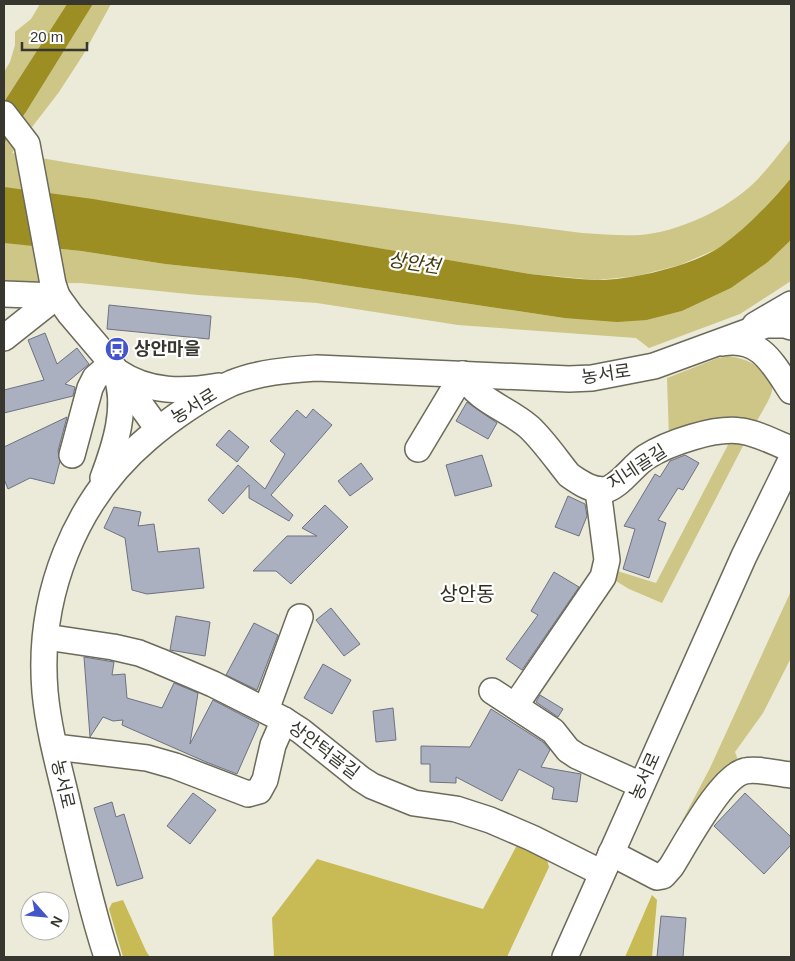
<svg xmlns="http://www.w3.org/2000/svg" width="795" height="961" font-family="Arial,'Noto Sans KR',sans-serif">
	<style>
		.green { fill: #cec686 }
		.forest { fill: #c8bb56 }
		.water { fill: #9c8e23 }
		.building { fill: #abb0c1; stroke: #6d7282 }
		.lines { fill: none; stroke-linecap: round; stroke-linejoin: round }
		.minor-casing { stroke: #6c6a5a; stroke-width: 28 }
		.minor { stroke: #fff; stroke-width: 25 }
		.labels { text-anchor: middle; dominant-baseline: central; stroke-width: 4.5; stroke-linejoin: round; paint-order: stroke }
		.poi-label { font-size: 18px; font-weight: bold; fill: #37372f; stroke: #fff; text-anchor: start }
		.street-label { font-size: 18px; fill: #37372f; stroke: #fff }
		.water-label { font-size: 19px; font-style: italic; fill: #3e380d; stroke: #fff }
		.quarter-label { font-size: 20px; fill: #2e2c1e; stroke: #fff }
	</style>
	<rect width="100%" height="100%" fill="#ecead8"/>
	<!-- green -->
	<g class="green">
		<polygon points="40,4 67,4 4,102 4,72 10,62 15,45 15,32 31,19"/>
		<path d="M93 4H111L83 55 59 92 12 153C201 187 392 208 582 233 601 234 620 236 640 235 678 232 726 210 754 183 767 170 779 154 791 139V178L751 223 719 248 680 265 637 276 597 280 530 274 177 214 4 188V143L26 112Z"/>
		<polygon points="791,240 791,281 740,314 649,348 636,338 458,325 317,303 198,295 80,283 4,284 4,243 8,243 81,251 165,264 297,278 564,318 647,320 682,311 731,288 768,262"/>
		<path d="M729 356C744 358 775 369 772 390 771 399 760 414 756 423L669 438 667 378 718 358Z"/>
		<polygon points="730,441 745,442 662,603 629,589 611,578 614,570 656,583"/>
		<polygon points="791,591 791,658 763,713 735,752 739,763 684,822 682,821 710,768"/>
	</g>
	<!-- forest -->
	<g class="forest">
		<polygon points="517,845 547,860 549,867 507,957 274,957 272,918 317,859 483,909"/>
		<polygon points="652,895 657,900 652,957 625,957"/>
		<polygon points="123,900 146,951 150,957 123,957 109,909 112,903"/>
	</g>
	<!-- water -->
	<g class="water">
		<polygon points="67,4 93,4 26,112 4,143 4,102"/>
		<path d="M791 178V240L768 262 731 288 682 311 647 320 617 322 564 318 297 278 165 264 81 251 4 243V187L93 199 530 274C552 276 574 279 595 280 628 281 692 266 720 247 747 228 770 203 791 178Z"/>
	</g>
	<!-- building -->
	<g class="building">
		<polygon points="109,305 211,316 209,339 107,329"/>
		<polygon points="45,333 57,364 77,348 89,364 65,384 75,387 73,396 4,413 4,390 44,380 28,340"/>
		<polygon points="467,402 497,423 488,439 456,421"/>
		<polygon points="313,409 332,425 271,495 293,515 289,521 249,498 249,485 223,514 208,500 238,465 265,489 285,454 270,441 297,410 306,418"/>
		<polygon points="67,417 58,451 60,461 54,484 30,478 8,489 4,479 4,447"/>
		<polygon points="229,430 249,447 237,462 216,445"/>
		<polygon points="482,455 492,486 455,496 446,465"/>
		<polygon points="685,455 699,463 683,490 678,488 658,520 666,523 649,578 623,569 635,529 624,526 655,474 660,477 670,461"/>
		<polygon points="361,463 373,479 350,496 338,481"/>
		<polygon points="568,496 585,504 587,516 579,536 555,527"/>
		<polygon points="325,505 348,527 291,584 276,571 253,571 287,536 317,536 302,528"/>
		<polygon points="114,507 141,512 138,526 154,524 158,552 199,548 204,588 147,594 132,590 125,538 104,528"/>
		<polygon points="554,572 579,587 522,670 506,659 538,615 531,611"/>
		<polygon points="331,608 360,644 344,656 316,620"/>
		<polygon points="176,616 210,622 205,656 170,650"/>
		<polygon points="254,623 278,635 257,690 226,675"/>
		<polygon points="84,657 114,662 112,675 125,674 127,698 162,708 174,683 198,693 190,744 213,700 259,724 237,774 206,762 122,725 123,720 113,721 103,717 90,737"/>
		<polygon points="323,664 351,680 332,714 304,698"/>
		<polygon points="540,695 563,709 558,717 536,702"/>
		<polygon points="393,708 396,740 376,742 373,711"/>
		<polygon points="491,709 543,742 550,750 541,767 581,774 577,802 552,799 554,788 519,769 502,801 456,777 456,783 430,782 430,764 421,764 421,746 470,747"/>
		<polygon points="193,793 216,810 190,844 167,826"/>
		<polygon points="745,793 791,837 791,845 764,874 714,826"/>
		<polygon points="112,802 116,817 124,814 143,878 117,886 94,808"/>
		<polygon points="661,916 686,918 683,957 657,957"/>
	</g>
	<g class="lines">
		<!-- minor casing -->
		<g class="minor-casing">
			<g id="minor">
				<polyline points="4,114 27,144 53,284 57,296 70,314 104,354 158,429"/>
				<polyline points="4,294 57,296"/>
				<polyline points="755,325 791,304"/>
				<polyline points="4,338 57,296"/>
				<path d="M722 343C760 336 773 364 791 391"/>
				<path d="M118 372C149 393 184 392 219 386"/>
				<path d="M463 374C477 401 507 408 529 427 544 441 556 459 569 475 579 482 594 493 608 489 621 484 634 465 646 457 668 443 715 427 741 431 758 433 775 443 791 449"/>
				<polyline points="418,449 463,374"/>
				<polyline points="72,455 90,388 95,378 111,364"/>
				<path d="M103 478C115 446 128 407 116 374"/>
				<polyline points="46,637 113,647 139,653 159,661 213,684 284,720 301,731 361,779 372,786 414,803 456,809 490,820 532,838 602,873"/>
				<polyline points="492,691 553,731 568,750 577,756 641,785"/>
				<polyline points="515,706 603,577 607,560 598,490"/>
				<polyline points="266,710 300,617"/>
				<polyline points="55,747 147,758 175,766 248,794 259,791 265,780 273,745 284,720"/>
				<path d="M611 853 657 877 663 876 671 867C685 845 721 776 745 771 757 768 779 774 791 775"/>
				<path d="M107 957C92 911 81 862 70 814 61 774 49 734 45 692 37 597 74 501 147 439 169 420 205 395 232 383 259 372 289 370 317 368L569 379 592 378 654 366 766 325H785L791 327"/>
				<polyline points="565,957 744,556 791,460"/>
			</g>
		</g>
		<!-- minor -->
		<use href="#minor" class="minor"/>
	</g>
	<!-- icons -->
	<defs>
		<g id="bus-disc" transform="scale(1.25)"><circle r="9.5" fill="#4355c8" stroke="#fff"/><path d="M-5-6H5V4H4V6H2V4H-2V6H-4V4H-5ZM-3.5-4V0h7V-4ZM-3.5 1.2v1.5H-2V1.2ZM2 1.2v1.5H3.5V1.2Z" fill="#fff"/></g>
	</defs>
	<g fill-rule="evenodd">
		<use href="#bus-disc" x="117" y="349"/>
	</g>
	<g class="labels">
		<!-- poi labels -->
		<g class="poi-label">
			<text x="134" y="349">상안마을</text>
		</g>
		<!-- street labels -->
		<g class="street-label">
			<text transform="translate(606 374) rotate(-8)">농서로</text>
			<text transform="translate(194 406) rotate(-32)">농서로</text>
			<text transform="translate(637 467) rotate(-33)">지네골길</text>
			<text transform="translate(324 750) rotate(37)">상안턱골길</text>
			<text transform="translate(645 776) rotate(-66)">농서로</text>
			<text transform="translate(63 784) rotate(77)">농서로</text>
		</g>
		<!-- water labels -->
		<g class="water-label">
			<text transform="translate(414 263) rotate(8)">상안천</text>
		</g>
		<!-- quarter labels -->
		<g class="quarter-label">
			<text x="467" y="594">상안동</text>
		</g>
	</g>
	<!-- border -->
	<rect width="795" height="961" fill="none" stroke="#37372f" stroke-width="10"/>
	<!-- north arrow -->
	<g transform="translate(45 916) rotate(117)"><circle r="24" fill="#ffffff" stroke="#afafac"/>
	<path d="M0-4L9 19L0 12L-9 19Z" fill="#4355c8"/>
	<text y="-8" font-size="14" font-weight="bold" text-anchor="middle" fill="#37372f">N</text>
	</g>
	<!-- scale -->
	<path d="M22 42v8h65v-8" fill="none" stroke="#37372f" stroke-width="2.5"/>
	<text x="30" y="42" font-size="15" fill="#37372f" stroke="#ffffff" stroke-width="4" paint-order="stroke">20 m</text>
</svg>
